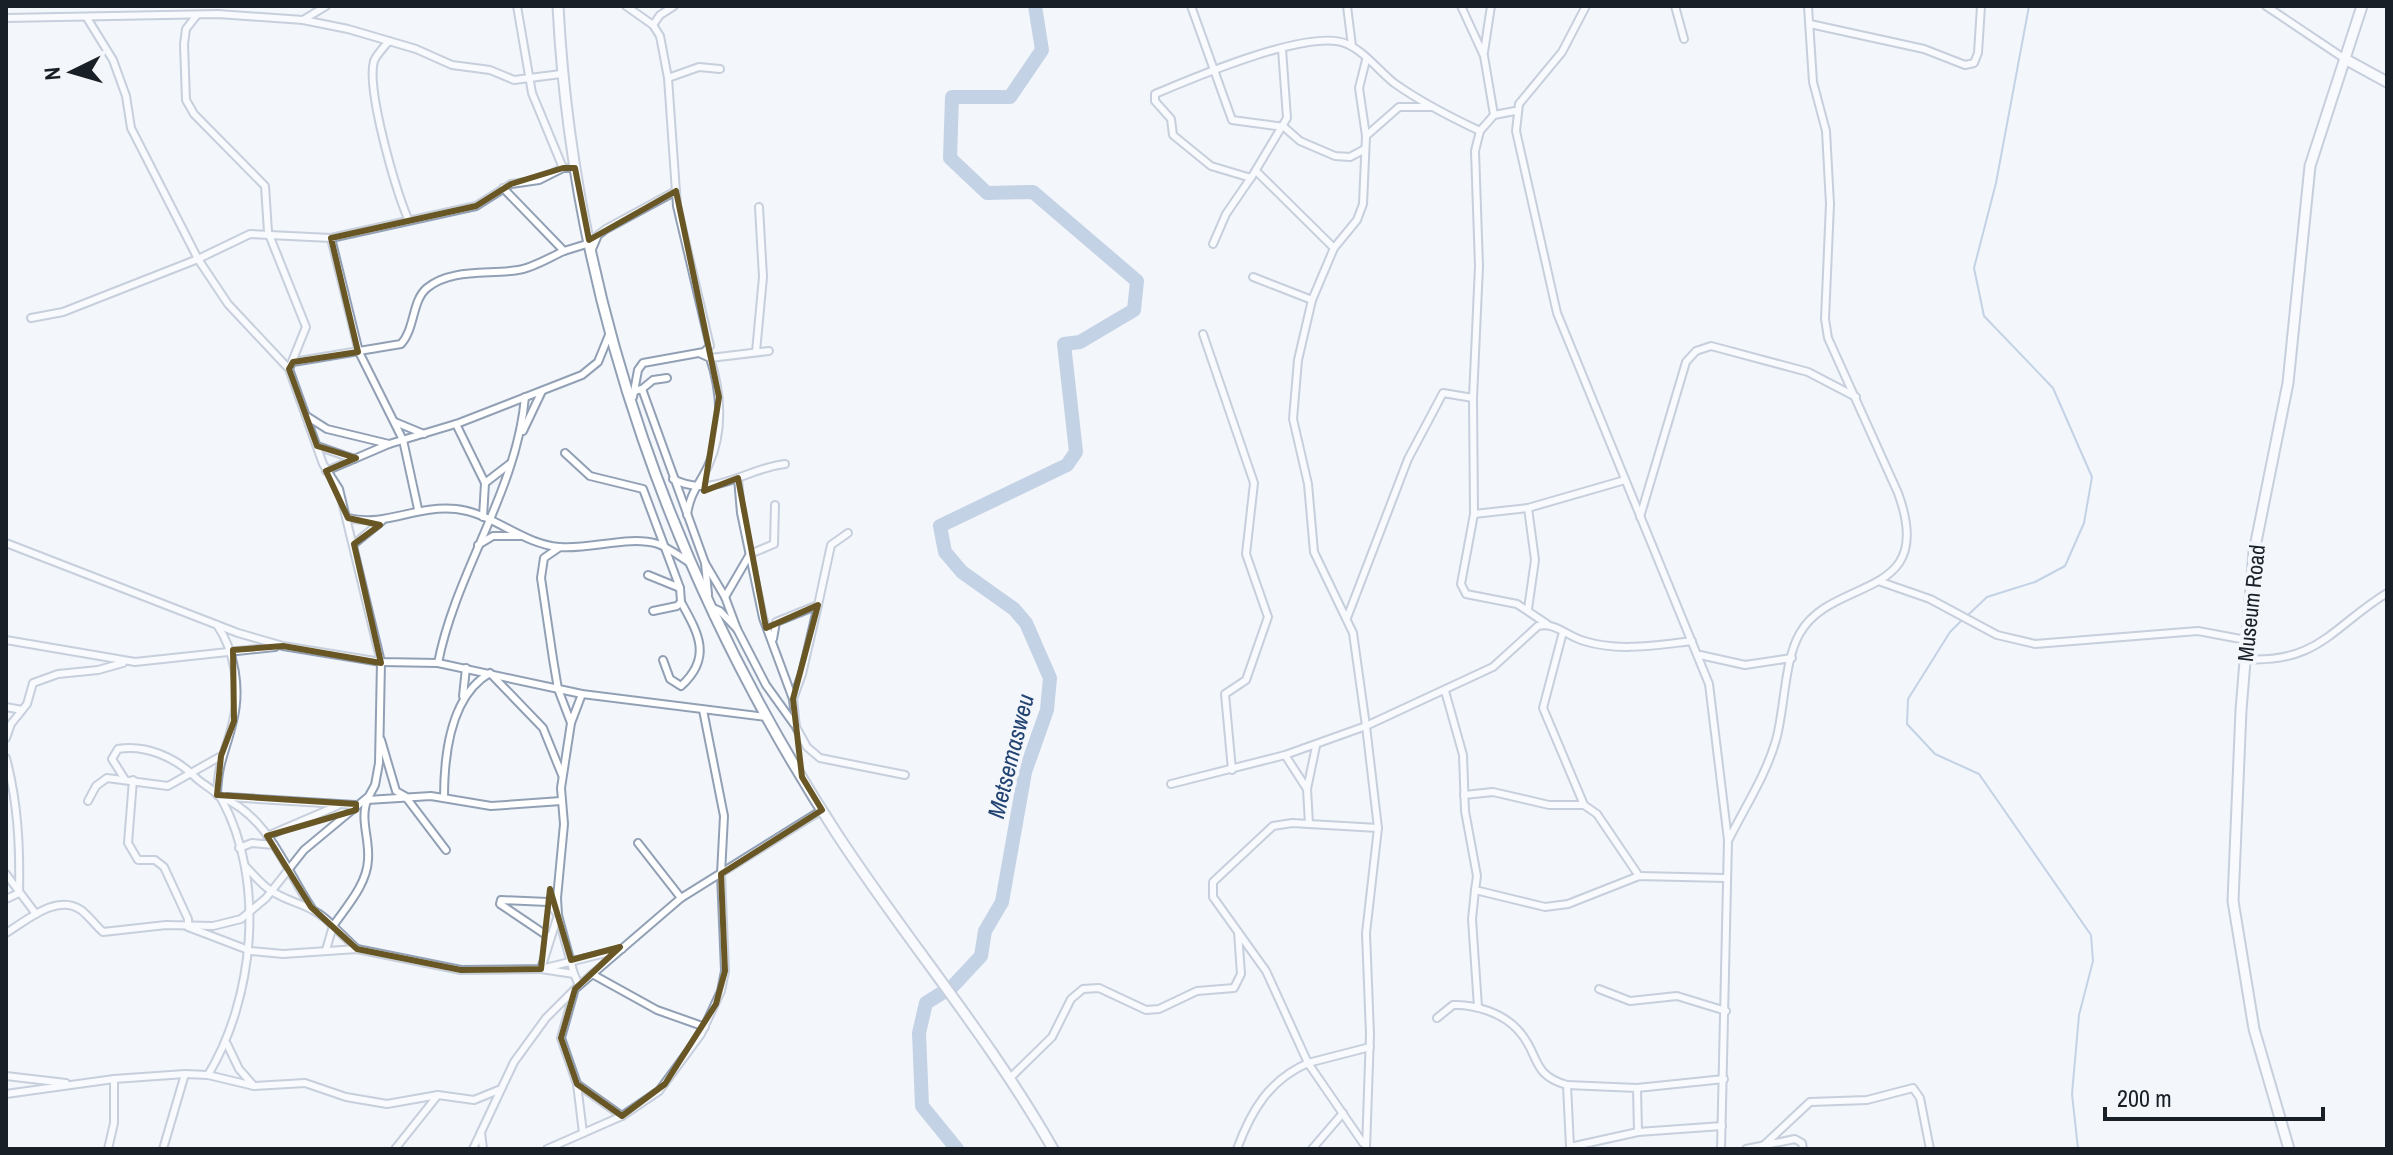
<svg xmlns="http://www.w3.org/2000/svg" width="2393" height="1155" font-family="'Archivo Narrow',sans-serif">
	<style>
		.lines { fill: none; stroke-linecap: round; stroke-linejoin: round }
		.stream { stroke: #8da6ca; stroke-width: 2 }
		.river { stroke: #8da6ca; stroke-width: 14 }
		.street-casing { stroke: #92a0b6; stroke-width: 10 }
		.secondary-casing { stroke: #92a0b6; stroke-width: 13 }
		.street { stroke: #fff; stroke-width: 6 }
		.secondary { stroke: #fff; stroke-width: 9 }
		.marked { fill: none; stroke: #685725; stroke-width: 6; stroke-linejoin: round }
		.labels { text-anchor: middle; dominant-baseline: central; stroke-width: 8; stroke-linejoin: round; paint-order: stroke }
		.street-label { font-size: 22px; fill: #191f27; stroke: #f3f6fb }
		.water-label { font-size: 24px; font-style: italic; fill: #234372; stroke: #f3f6fb }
	</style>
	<rect width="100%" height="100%" fill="#f3f6fb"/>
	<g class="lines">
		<!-- stream -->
		<g class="stream">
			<polyline points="1967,616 1987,597 2035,582 2065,566 2084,523 2092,477 2053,388 1984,316 1974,268 1996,183 2029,6"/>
			<polyline points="1962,620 1950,632 1908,699 1907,724 1935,754 1979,774 2091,935 2093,961 2079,1015 2072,1094 2078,1149"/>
		</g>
		<!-- river -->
		<polyline class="river" points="957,1149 922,1106 919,1033 926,1003 953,986 981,956 985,931 1002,902 1025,772 1047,710 1050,678 1026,623 1014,609 962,572 945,552 940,526 1067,465 1076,452 1064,344 1080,342 1134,310 1137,281 1033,192 987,193 950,158 952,97 1010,97 1042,50 1035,6"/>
		<!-- street casing -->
		<g class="street-casing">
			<g id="street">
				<polyline points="517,6 532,93 563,168 575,168"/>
				<polyline points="626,6 653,25 660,36 668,78 677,206 710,346 704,352 643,363 638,370 633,397"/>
				<polyline points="1191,6 1232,120 1284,127 1300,141 1335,156 1350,157 1365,149"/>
				<polyline points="1347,6 1352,46"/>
				<polyline points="1461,6 1484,56 1494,115 1515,111"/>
				<polyline points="1586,6 1562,52 1519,104 1516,131 1557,313 1709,684 1728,840 1721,1149"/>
				<polyline points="1675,6 1684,39"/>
				<polyline points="2266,6 2345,59"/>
				<polyline points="197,15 186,29 184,44 186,100 194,114 265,186 268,232 306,327 289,369"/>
				<polyline points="6,18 218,14 303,20 348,29 416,49 452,65 490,70 514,80 561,74"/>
				<polyline points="303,20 326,6"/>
				<polyline points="1810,24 1924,49 1965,65 1974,63 1978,53 1981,6"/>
				<polyline points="653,25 660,15 674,6"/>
				<path d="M389 41C384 47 377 54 374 61 366 90 396 190 408 219"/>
				<path d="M1282 49 1287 118 1251 178 1211 166 1173 135 1171 119 1155 101V94C1193 78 1311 27 1347 44 1365 52 1379 71 1394 83 1421 102 1450 117 1480 131"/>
				<polyline points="1484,52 1491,6"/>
				<polyline points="668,78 699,67 720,69"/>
				<polyline points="1494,115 1480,131 1475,151 1479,266 1473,398 1474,514 1461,584 1466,594 1517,604 1547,624"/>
				<polyline points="1366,136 1359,88 1366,60"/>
				<polyline points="1256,171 1334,248"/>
				<polyline points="503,188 564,251 590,243"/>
				<polyline points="331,238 359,352 403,440 418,509"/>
				<polyline points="1213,244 1226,214 1250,179"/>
				<polyline points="592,249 598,235 606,229 676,191"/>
				<polyline points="1253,277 1312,300"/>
				<polyline points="31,318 63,312 198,259 250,234 331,238 476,206 511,184 539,180 563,168"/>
				<polyline points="1203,334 1254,483 1246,554 1268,617 1246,680 1225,694 1232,770"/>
				<polyline points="756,352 763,277 759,207"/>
				<polyline points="710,358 769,351"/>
				<path d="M293 362 401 344C415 329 412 300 427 288 451 268 489 275 518 270 533 268 550 257 564 251"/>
				<polyline points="642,389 653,380 667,378"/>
				<polyline points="634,391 642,389 705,563 708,594"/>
				<polyline points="308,417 327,429 389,444"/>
				<polyline points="395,422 424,434"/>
				<polyline points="456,424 485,483 483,517"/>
				<polyline points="523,431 542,391"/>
				<polyline points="317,446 354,459"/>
				<polyline points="565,453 590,476 643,489 680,588 648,575"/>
				<polyline points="326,471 389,444 459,423 582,375 598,362 609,335"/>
				<polyline points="738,478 741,513 763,618 793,699 796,727 807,747 820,758 905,775"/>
				<path d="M673 479C713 500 746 468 785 464"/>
				<polyline points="485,483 511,463"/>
				<polyline points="1474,514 1528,508 1625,480"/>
				<path d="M687 515C690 492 700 484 709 464 724 431 721 391 710 358L699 353"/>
				<polyline points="1640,517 1686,362 1696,351 1711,346 1808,372 1856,397"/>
				<path d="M348 518C387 527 415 505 456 509 493 513 522 544 559 547 590 550 628 535 658 544 669 548 679 556 690 563"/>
				<polyline points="6,543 238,633 283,646 381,662 438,663 582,694 766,717"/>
				<polyline points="354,544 382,521"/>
				<polyline points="478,545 493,536 520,536"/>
				<polyline points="560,547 544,558 541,578 553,659 558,689 571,723 561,788 564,824 557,898 558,915 574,974"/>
				<polyline points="705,563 725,597 737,629 720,611 711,607"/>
				<polyline points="1881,582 1930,599 1997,635 2035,644 2198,631 2246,640"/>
				<polyline points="725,597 750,554 774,544 775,505"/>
				<polyline points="1528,609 1535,560 1528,508"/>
				<polyline points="653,611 677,606 681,602 680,588"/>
				<polyline points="1347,618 1408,459 1443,393 1473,398"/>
				<path d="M217 625C235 651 241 690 233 721 226 752 218 761 217 795"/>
				<polyline points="737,629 766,685 794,724"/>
				<polyline points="773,639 776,622 818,605 831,545 848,533"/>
				<polyline points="6,640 135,662 275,647"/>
				<polyline points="1700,655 1745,665 1792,658"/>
				<path d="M2244 659C2318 664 2332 627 2387 593"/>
				<path d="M663 660 670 679 681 686C713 657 698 633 681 602"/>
				<path d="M438 663C456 571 517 491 525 397"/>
				<polyline points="1445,691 1463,755 1465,811 1477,876 1475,890"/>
				<polyline points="463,696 466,668"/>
				<polyline points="793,699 802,674 818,605"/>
				<polyline points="6,707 22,710"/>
				<polyline points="571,723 582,694"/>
				<polyline points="6,738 11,724 27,704 33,683 58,674 98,670 123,663"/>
				<polyline points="381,740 396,791 405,796 446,850"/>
				<polyline points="1285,755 1307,789 1316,746"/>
				<path d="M6 758C18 803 20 847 19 893L6 899"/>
				<path d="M124 778 112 759 118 749C146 744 176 758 195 777 203 785 217 791 222 800 266 881 254 999 208 1075"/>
				<polyline points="133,780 128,843 138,860 155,860 164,867 188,919 188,927 251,951 283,954 357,949 461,970 541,969 622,949"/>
				<polyline points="1171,784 1285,755 1366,726 1353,633 1314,552 1308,484 1293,419 1298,360 1312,300 1334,248 1357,220 1363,204 1366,136 1399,107 1432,107"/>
				<polyline points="1307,789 1309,824"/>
				<polyline points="1464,795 1493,792 1549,805 1584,805 1543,708 1563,632"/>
				<path d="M221 797C268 816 285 868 311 907"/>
				<polyline points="227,797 355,805"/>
				<path d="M444 798C444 755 450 696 490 673L543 728 562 775"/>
				<polyline points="367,800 431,796 491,806 561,801"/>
				<polyline points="88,801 96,786 107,778 168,786 221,756"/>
				<polyline points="1584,805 1597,814 1639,876"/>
				<polyline points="267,836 337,806"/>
				<path d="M1729 839C1745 807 1766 775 1776 740 1785 708 1784 660 1800 633 1833 575 1938 602 1898 493L1828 338 1825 319 1830 204 1826 131 1813 82 1808 6"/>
				<polyline points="638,843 681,898"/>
				<polyline points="239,848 252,843 274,845"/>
				<path d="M246 867C254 875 261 884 270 890 292 905 312 903 333 926L326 950"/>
				<polyline points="6,874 36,914"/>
				<path d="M6 933C26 921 57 893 81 910 89 916 95 925 103 932L166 925 213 926 241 919 266 898 304 850 369 796 375 785 379 763 381 662 339 489 323 464 289 369 228 304 198 259 131 128 126 96 113 60 87 18"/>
				<polyline points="549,937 500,904 501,900 548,902 558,915 541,969 574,974 579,985"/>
				<path d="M357 949 333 926C347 906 367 884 368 860 370 838 359 819 368 798"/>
				<polyline points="592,974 657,1010 705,1027"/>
				<polyline points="1599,989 1630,1001 1677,996 1726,1011"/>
				<polyline points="574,992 561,1038 577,1084 583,1133"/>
				<polyline points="1478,1007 1472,919 1475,890 1545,907 1568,904 1639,876 1725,878"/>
				<path d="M1437 1018 1453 1005C1474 1004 1503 1013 1518 1030 1540 1053 1530 1075 1567 1085L1570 1147 1638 1132 1722 1126"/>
				<polyline points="227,1044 239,1069 254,1086"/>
				<polyline points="6,1076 66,1083"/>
				<polyline points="1009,1079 1052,1037 1071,999 1083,989 1099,988 1146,1010 1159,1009 1197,991 1234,988 1241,974 1238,932"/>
				<polyline points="577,1084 622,1116"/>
				<polyline points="1567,1085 1637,1088 1638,1132"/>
				<polyline points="1637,1088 1724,1079"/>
				<polyline points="6,1094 114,1079 185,1074 208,1075 254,1086 305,1083 346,1097 387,1104 438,1095 474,1100 501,1089"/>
				<polyline points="481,1132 483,1149"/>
				<polyline points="1363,1143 1308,1063 1370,1047"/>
				<polyline points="1763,1146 1810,1102 1867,1100 1913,1088 1920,1098 1930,1149"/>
				<polyline points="108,1149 114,1123 114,1079"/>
				<polyline points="163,1149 185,1074"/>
				<polyline points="395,1149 438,1095"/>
				<polyline points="473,1149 514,1062 546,1018 575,989 681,898 822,810"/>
				<polyline points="547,1149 622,1116 659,1091 701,1034 721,991 725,971 721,874 724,816 703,710"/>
				<path d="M1237 1149C1251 1111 1269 1080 1308 1063L1266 971 1213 897V882L1273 826 1292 823 1378 828"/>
				<polyline points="1312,1149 1343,1113"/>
				<path d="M1366 1149 1370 1034 1366 933 1378 828 1366 726 1493 667 1538 626C1555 622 1567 636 1584 641 1619 652 1657 645 1692 641"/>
				<polyline points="1746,1149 1795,1139 1802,1143 1803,1149"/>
			</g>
		</g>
		<!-- secondary casing -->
		<g class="secondary-casing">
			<g id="secondary">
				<path d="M558 6C573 302 676 587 837 834 907 941 990 1038 1053 1149"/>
				<polyline points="2345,59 2387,82"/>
				<polyline points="2289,1149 2254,1029 2233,901 2241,710 2254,552 2288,383 2310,166 2362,6"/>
			</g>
		</g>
		<!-- street -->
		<use href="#street" class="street"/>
		<!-- secondary -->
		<use href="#secondary" class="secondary"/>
	</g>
	<!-- marked area -->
	<path d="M0 0H2393V1155H0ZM563 168H575L589 240 676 191 719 397 704 491 738 478 766 628 818 605 793 699 802 777 822 810 721 874 725 971 716 1004 665 1084 622 1116 577 1084 561 1038 575 989 620 947 571 960 550 889 541 969 461 970 357 949 311 907 267 836 356 810V804L217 795 221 756 234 721 233 650 283 646 381 663 354 544 380 525 348 518 326 471 356 458 317 446 289 369 293 362 358 352 331 238 476 206 511 184Z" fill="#f3f6fb" fill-opacity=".55" fill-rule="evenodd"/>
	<path class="marked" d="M563 168H575L589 240 676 191 719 397 704 491 738 478 766 628 818 605 793 699 802 777 822 810 721 874 725 971 716 1004 665 1084 622 1116 577 1084 561 1038 575 989 620 947 571 960 550 889 541 969 461 970 357 949 311 907 267 836 356 810V804L217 795 221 756 234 721 233 650 283 646 381 663 354 544 380 525 348 518 326 471 356 458 317 446 289 369 293 362 358 352 331 238 476 206 511 184Z"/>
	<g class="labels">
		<!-- street labels -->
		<g class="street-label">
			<text transform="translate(2251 603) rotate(-84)">Museum Road</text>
		</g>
		<!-- water labels -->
		<g class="water-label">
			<text transform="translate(1010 756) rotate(-76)">Metsemasweu</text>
		</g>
	</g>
	<!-- border -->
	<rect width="2393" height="1155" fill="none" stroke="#191f27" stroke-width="16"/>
	<!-- north arrow -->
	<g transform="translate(72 72) rotate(265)" stroke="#f3f6fb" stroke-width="6" paint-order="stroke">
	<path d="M0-6L14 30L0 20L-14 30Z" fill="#191f27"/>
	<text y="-12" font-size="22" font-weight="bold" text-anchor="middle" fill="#191f27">N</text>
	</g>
	<!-- scale -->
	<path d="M2105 1107v12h218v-12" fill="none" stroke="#191f27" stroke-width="4"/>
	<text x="2117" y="1107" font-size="24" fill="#191f27" stroke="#f3f6fb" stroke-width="6" paint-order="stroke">200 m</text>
</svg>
